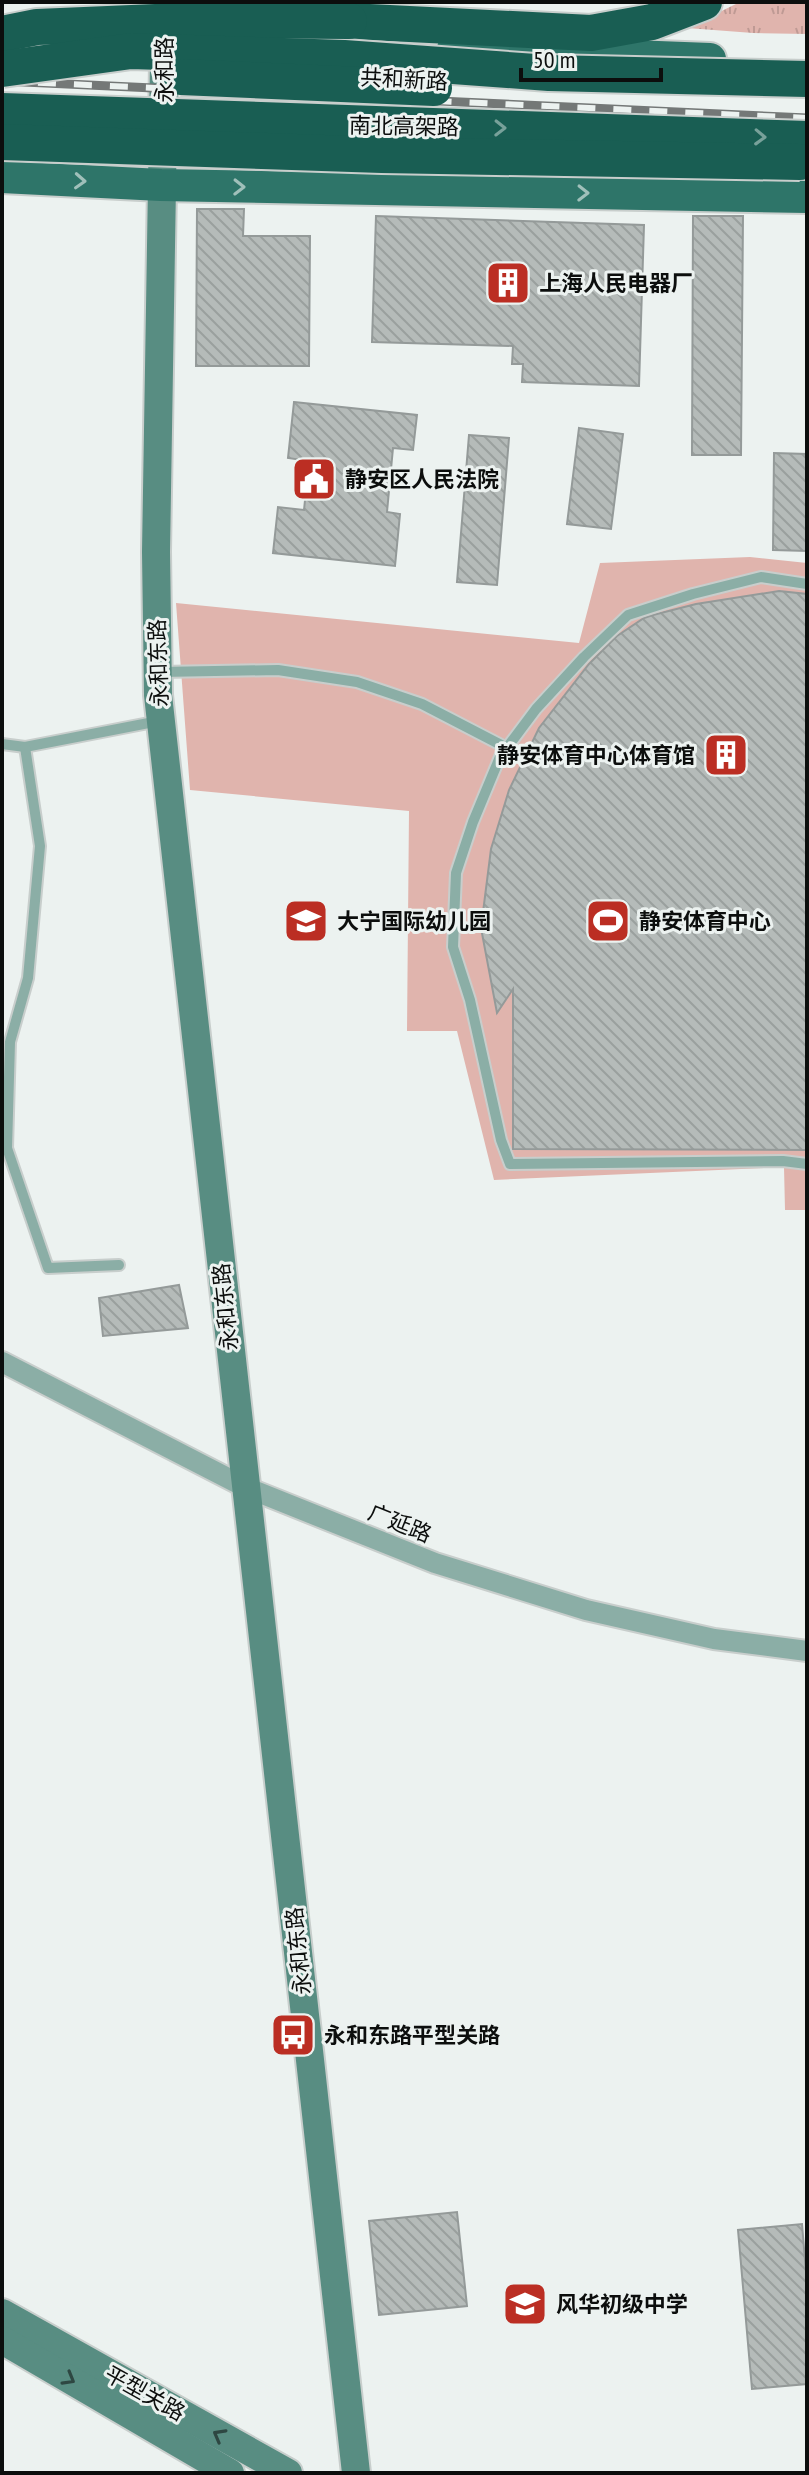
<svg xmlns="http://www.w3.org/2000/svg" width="809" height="2475" font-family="'PT Sans Narrow','Noto Sans SC',sans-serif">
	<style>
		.grass { fill: #e0b4ad }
		.park { fill: url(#park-tufts) }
		.building { fill: url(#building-back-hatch); stroke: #949a99; stroke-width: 2 }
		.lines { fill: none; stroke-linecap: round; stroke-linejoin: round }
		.lane-casing { stroke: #c8cecc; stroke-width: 14 }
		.street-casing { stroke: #c8cecc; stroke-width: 24 }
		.secondary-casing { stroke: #c8cecc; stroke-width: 32 }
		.primary-casing { stroke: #c8cecc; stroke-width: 36 }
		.highway-casing { stroke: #c8cecc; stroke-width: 40 }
		.lane { stroke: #8baea6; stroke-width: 10 }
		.street { stroke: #8baea6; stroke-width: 20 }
		.secondary { stroke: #588d82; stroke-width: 28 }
		.primary { stroke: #2e7569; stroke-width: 32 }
		.highway { stroke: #195e53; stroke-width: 36 }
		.rail-casing { stroke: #747877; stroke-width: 9 }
		.rail { stroke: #ecf2f0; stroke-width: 6; stroke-dasharray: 18; stroke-linecap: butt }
		.highway-bridge-casing { stroke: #c8cecc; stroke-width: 40; stroke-linecap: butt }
		.highway-bridge { stroke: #195e53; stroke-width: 36 }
		.oneway { stroke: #78a19a }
		.oneway2 { stroke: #a0c0ba }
		.oneway3 { stroke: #2e4742 }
		.labels { text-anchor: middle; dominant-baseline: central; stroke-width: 6; stroke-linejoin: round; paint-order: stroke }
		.street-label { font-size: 22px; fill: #0c0e0d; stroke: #ecf2f0 }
		.poi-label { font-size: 22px; font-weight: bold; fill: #0c0e0d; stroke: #ecf2f0; text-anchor: start }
	</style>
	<defs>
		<pattern id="park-tufts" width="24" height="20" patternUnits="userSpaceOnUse" patternTransform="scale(2)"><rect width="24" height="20" fill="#e0b4ad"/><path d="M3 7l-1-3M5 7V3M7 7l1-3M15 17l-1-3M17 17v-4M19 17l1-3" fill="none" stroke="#bf9a94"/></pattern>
		<pattern id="building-back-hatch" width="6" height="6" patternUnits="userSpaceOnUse" patternTransform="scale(2)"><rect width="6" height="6" fill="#b5bbb9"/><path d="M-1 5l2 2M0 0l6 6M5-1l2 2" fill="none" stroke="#9aa09e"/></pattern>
	</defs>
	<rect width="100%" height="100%" fill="#ecf2f0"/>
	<!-- grass -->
	<polygon class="grass" points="750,557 807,563 807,1210 785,1210 784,1167 494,1180 457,1031 407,1031 409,811 190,790 176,603 579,643 600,563"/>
	<!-- park -->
	<polygon class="park" points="740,2 807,2 807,34 753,33 687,28"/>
	<!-- building -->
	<g class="building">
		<polygon points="197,209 244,209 243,236 310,236 309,366 196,366"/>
		<polygon points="376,216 644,225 639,386 522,382 523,364 512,364 513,346 372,342"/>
		<polygon points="693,216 743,216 741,455 692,455"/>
		<polygon points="294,402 417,415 413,450 393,448 387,512 400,514 395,566 273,553 278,507 304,510 309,461 288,458"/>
		<polygon points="579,428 623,434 611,529 567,524"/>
		<polygon points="469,435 509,438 497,585 457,582"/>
		<polygon points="774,453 807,454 807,551 773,550"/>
		<polygon points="779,591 807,594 807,1150 513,1149 513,989 497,1013 481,928 491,849 509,790 539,728 589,664 617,636 644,618 653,615 696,604"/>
		<polygon points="179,1285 188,1328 103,1336 99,1298"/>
		<polygon points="457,2212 467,2306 379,2315 369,2221"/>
		<polygon points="802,2224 807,2284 807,2384 752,2389 738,2230"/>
	</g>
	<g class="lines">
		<!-- lane casing -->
		<g class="lane-casing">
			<g id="lane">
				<polyline points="807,584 761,577 693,594 628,615 584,657 536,709 500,757 473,822 456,873 453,947 470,1000 501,1140 510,1164 783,1161 807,1164"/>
				<polyline points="160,672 278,670 357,682 422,704 507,748"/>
				<polyline points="2,744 25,747 159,721"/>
				<polyline points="25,747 40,846 28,978 10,1042 7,1148 48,1268 119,1265"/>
			</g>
		</g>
		<!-- street casing -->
		<g class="street-casing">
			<polyline id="street" points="2,1362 245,1487 435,1563 586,1610 714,1639 807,1651"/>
		</g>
		<!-- secondary casing -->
		<g class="secondary-casing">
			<g id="secondary">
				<polyline points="165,2 156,552 158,695 356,2473"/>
				<polyline points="2,2313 288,2473"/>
				<polyline points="2,2340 230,2473"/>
			</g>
		</g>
		<!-- primary casing -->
		<g class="primary-casing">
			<g id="primary">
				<polyline points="453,49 710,59"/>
				<polyline points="2,177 161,185 807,197"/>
			</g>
		</g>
		<!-- highway casing -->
		<g class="highway-casing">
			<polyline id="highway" points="349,21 591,33 652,22 704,2"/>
		</g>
		<!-- lane -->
		<use href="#lane" class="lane"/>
		<!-- street -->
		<use href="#street" class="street"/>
		<!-- secondary -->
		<use href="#secondary" class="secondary"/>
		<!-- primary -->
		<use href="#primary" class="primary"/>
		<!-- highway -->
		<use href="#highway" class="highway"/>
		<!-- rail casing -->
		<g class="rail-casing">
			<g id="rail">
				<polyline points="2,81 807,118"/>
				<polyline points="2,99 807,137"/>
			</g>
		</g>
		<!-- rail -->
		<use href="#rail" class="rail"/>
		<!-- highway-bridge casing -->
		<g class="highway-bridge-casing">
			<g id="highway-bridge">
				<polyline points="2,34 37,27 203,20 349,21"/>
				<polyline points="2,69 131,51 344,58 549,73 807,79"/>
				<polyline points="181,77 434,88"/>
				<path d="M2 111C270 122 539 128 807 139"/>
				<polyline points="2,142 382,155 800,162"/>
			</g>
		</g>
		<!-- highway-bridge -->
		<use href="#highway-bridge" class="highway-bridge"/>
	</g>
	<!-- one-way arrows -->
	<defs><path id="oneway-chevron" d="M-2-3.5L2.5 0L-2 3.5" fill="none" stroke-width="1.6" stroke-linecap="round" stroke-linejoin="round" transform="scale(2)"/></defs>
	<g class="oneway">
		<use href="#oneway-chevron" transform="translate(500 128) rotate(1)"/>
		<use href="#oneway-chevron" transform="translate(760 137) rotate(2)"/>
	</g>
	<g class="oneway2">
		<use href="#oneway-chevron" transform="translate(80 181) rotate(3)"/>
		<use href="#oneway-chevron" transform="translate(239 187) rotate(1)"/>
		<use href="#oneway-chevron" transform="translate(583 193) rotate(1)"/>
	</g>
	<g class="oneway3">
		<use href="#oneway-chevron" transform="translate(69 2379) rotate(30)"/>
		<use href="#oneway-chevron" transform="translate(219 2435) rotate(-151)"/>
	</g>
	<!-- icons -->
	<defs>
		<g id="building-square" transform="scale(2.3)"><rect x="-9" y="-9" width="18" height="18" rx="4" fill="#bb2e23" stroke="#ecf2f0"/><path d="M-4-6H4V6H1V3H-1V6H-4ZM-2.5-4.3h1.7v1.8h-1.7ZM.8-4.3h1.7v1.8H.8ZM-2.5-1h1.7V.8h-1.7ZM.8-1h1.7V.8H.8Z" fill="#fff"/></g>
		<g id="civic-square" transform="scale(2.3)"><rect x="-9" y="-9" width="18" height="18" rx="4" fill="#bb2e23" stroke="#ecf2f0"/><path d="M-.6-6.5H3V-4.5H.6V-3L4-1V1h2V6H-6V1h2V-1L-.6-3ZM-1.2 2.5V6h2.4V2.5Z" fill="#fff"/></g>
		<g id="school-square" transform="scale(2.3)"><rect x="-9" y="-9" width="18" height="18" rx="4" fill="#bb2e23" stroke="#ecf2f0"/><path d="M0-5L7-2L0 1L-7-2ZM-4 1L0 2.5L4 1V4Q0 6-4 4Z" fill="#fff"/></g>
		<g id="stadium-square" transform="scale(2.3)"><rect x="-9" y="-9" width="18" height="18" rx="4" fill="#bb2e23" stroke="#ecf2f0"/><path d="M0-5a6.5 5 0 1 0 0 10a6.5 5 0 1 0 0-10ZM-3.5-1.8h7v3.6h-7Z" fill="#fff"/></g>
		<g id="bus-square" transform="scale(2.3)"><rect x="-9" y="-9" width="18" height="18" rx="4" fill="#bb2e23" stroke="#ecf2f0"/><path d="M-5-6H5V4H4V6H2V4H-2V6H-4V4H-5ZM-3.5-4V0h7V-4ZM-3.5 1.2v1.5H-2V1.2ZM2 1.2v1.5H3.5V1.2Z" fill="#fff"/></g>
	</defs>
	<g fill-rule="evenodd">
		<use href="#building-square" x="508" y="283"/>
		<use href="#civic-square" x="314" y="479"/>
		<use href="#building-square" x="726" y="755"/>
		<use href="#school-square" x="306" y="921"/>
		<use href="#stadium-square" x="608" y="921"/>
		<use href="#bus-square" x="293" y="2035"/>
		<use href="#school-square" x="525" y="2304"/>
	</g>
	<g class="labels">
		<!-- street labels -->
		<g class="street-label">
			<text transform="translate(164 70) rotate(-90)">永和路</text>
			<text transform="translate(404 79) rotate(3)">共和新路</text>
			<text transform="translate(404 126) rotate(1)">南北高架路</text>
			<text transform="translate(158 663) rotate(-92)">永和东路</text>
			<text transform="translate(225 1307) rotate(-96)">永和东路</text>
			<text transform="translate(400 1523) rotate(22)">广延路</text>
			<text transform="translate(298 1951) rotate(-96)">永和东路</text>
			<text transform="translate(145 2393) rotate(29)">平型关路</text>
		</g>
		<!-- poi labels -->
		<g class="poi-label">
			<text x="539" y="283">上海人民电器厂</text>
			<text x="345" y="479">静安区人民法院</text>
			<text x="695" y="755" text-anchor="end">静安体育中心体育馆</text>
			<text x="337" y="921">大宁国际幼儿园</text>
			<text x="639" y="921">静安体育中心</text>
			<text x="324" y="2035">永和东路平型关路</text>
			<text x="556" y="2304">风华初级中学</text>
		</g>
	</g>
	<!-- border -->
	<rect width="809" height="2475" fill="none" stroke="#0c0e0d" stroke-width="8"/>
	<!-- scale -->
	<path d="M521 68v12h140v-12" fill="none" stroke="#0c0e0d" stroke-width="4"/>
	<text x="533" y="68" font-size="24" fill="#0c0e0d" stroke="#ecf2f0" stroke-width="6" paint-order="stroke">50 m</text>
</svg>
